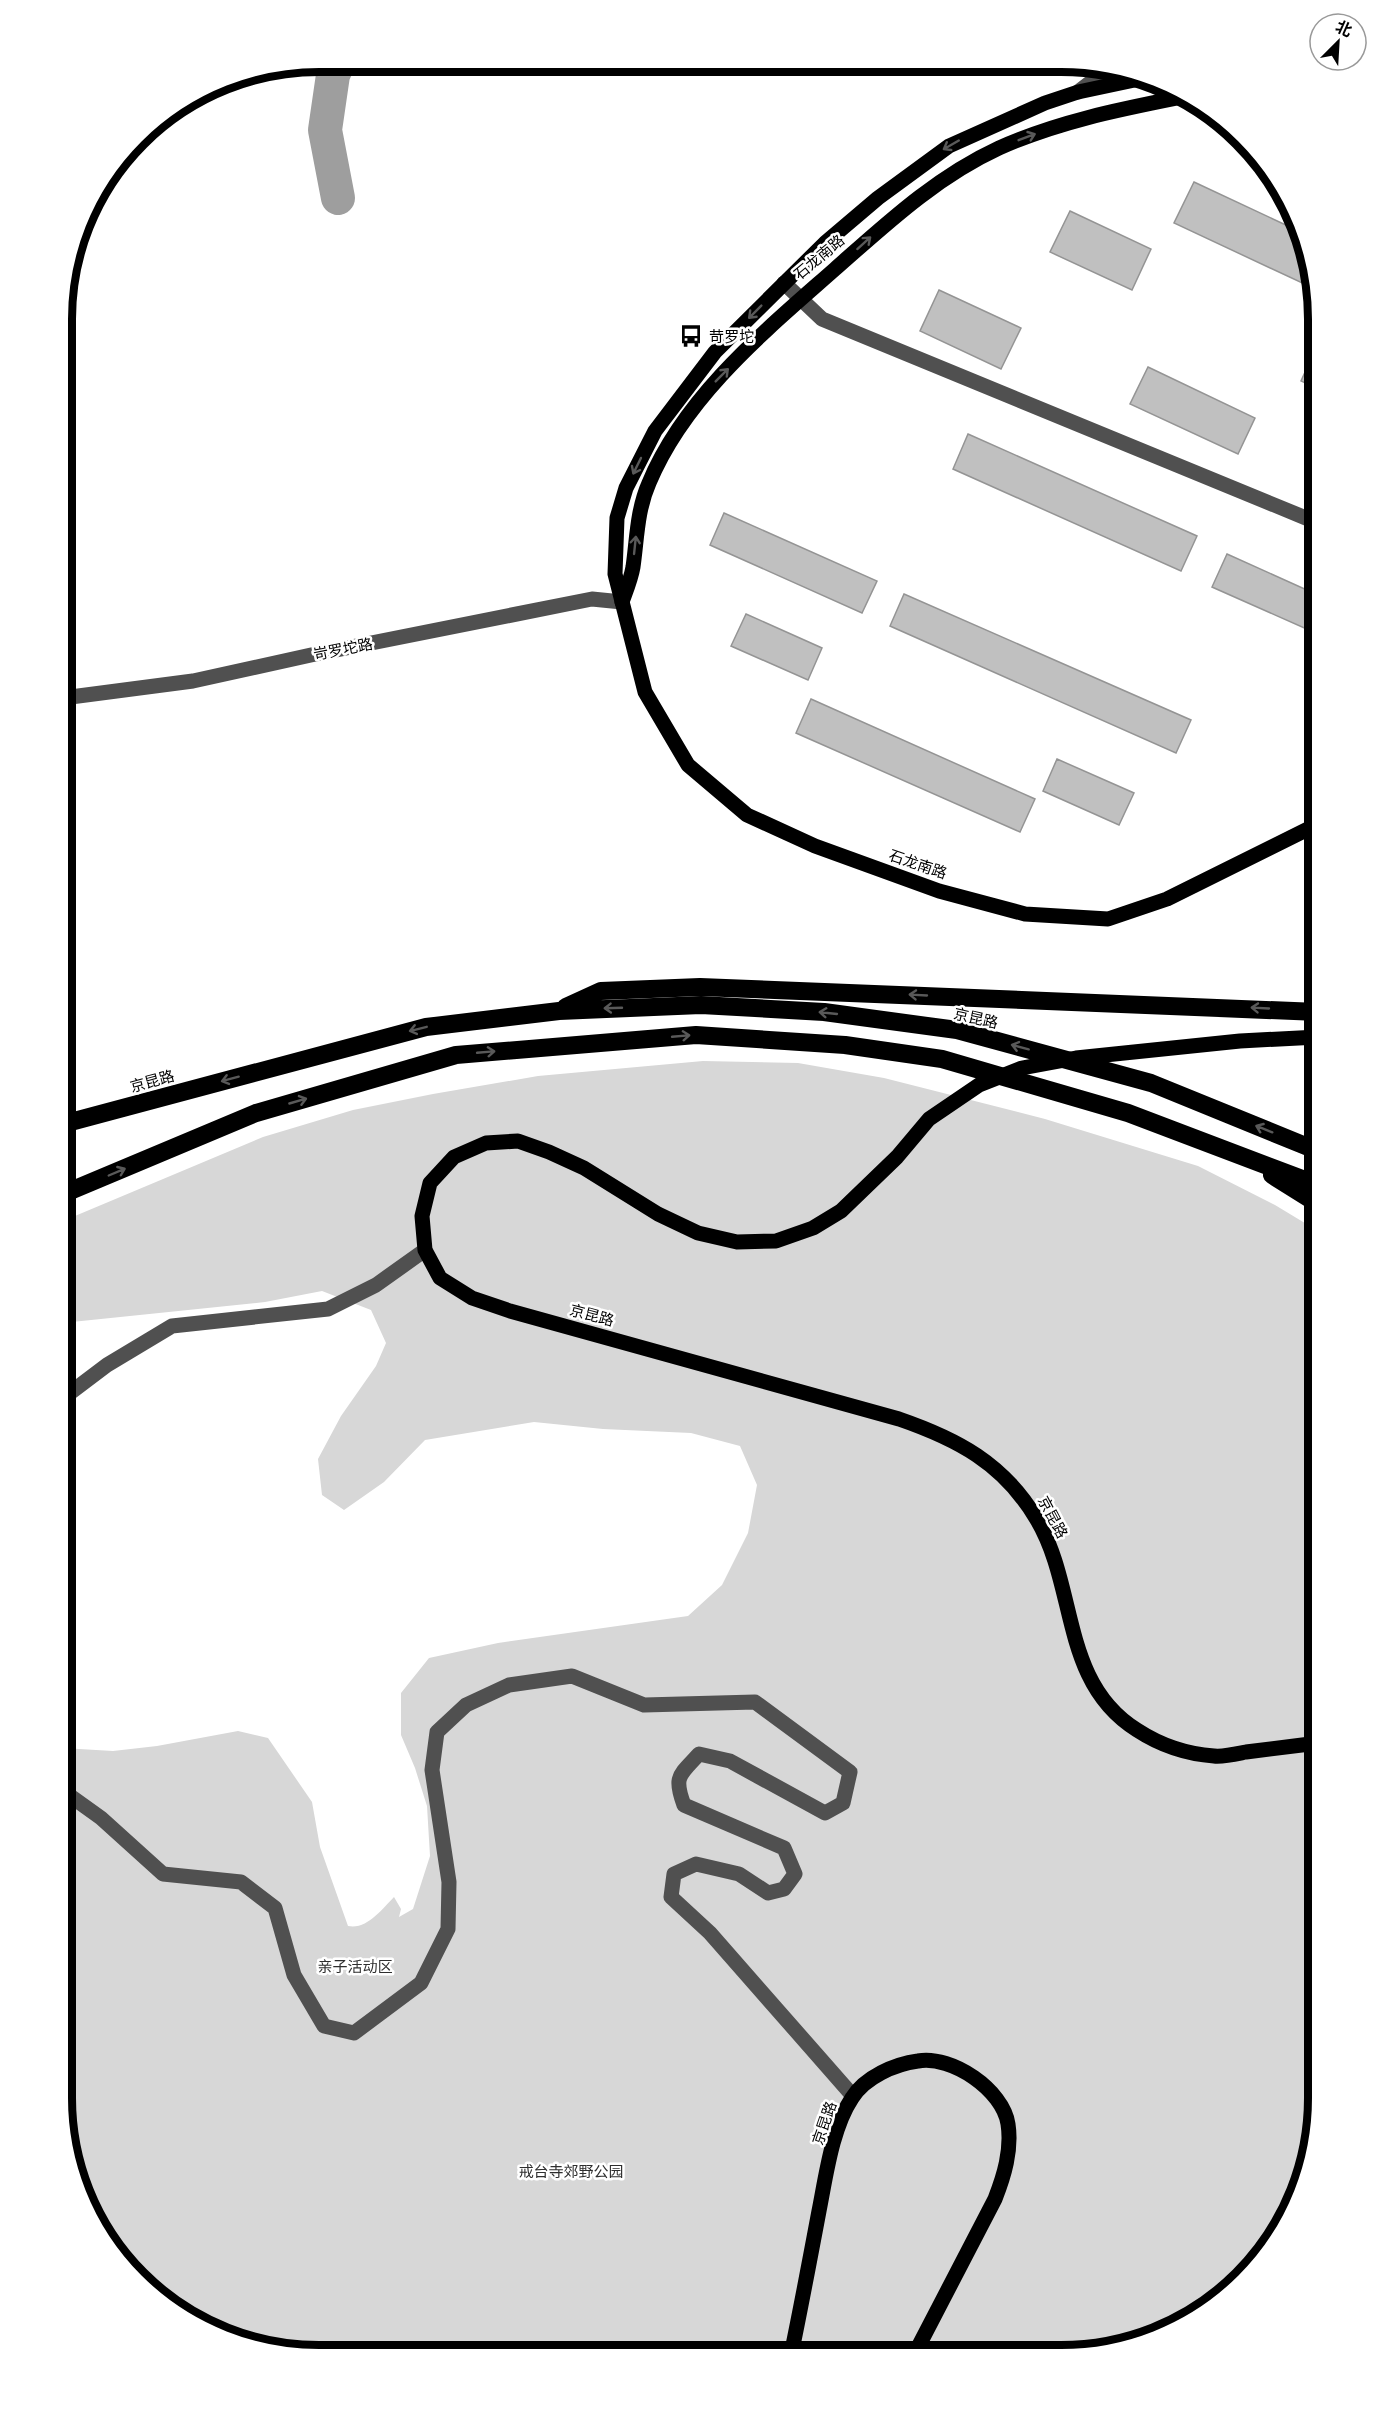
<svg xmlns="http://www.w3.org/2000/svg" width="1380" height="2417" font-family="Quicksand,'Noto Sans SC',sans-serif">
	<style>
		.green { fill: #d7d7d7 }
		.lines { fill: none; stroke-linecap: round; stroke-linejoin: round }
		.river { stroke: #9e9e9e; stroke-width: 34 }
		.building { fill: #c0c0c0; stroke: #949494; stroke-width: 1.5 }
		.minor { stroke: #505050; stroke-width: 15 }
		.major { stroke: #000; stroke-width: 15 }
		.highway { stroke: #000; stroke-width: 18 }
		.oneway { stroke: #595959 }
		.labels { text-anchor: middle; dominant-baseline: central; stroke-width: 5; stroke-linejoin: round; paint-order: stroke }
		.street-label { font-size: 15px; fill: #000; stroke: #fff }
		.poi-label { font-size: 15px; fill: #000; stroke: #fff; text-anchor: start }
		.park-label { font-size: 15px; fill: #2e2e2e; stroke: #fff }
		.rim { fill: none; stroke: #000; stroke-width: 8 }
	</style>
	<rect width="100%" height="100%" fill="#fff"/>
	<!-- green -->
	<path class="green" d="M703 1061 798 1063 884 1078 1045 1119 1198 1166 1275 1205 1318 1231V2115L1299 2196 1265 2255 1217 2302 1144 2342 1061 2355 285 2353 220 2336 150 2292 105 2241 75 2181 62 2098V1748L113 1751 157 1746 238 1731 268 1738 312 1802 320 1847 348 1926C367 1930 382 1909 394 1897L401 1909 399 1917 413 1909 430 1856 427 1806 415 1768 401 1735V1693L429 1658 498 1643 688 1616 722 1585 748 1533 757 1485 740 1446 691 1433 603 1429 534 1422 425 1440 384 1482 344 1510 322 1495 318 1459 341 1416 376 1366 386 1343 371 1310 322 1291 265 1302 62 1323 63 1221 263 1137 353 1110 433 1094 538 1076Z"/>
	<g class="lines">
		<!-- river -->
		<polyline class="river" points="338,198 325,130 333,75 339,62"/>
	</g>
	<!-- building -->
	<g class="building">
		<polygon points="1194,182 1303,233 1313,288 1174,223"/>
		<polygon points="1070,211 1151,249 1132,290 1050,252"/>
		<polygon points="939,290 1021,328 1001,369 920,331"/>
		<polygon points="1318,344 1318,389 1301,381"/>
		<polygon points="1148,367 1255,418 1238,454 1130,404"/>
		<polygon points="968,434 1197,536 1181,571 953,469"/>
		<polygon points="724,513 877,581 862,613 710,545"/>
		<polygon points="1227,554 1318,595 1318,634 1212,587"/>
		<polygon points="904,594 1191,720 1176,753 890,626"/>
		<polygon points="746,614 822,648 808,680 731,646"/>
		<polygon points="811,699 1035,799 1020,832 796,733"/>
		<polygon points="1057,759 1134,793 1119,825 1043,791"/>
	</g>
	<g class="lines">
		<!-- minor -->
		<g class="minor">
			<polyline points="1078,92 1104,72 1106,66"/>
			<polyline points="784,283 822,319 1318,523"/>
			<polyline points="63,698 193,681 311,655 592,599 622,602"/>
			<polyline points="62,1399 107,1365 172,1326 328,1309 376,1285 425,1250"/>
			<path d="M62 1790 101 1818 163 1874 241 1882 275 1908 294 1975 324 2026 354 2033 421 1983 448 1929 449 1882 432 1770 437 1732 466 1705 509 1685 572 1676 644 1705 755 1702 850 1772 843 1803 825 1813 730 1761 699 1754C680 1775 673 1776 684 1805L784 1848 795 1874 784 1889 768 1893 739 1874 696 1864 674 1874 671 1897 710 1933 853 2096"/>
		</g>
		<!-- major -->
		<g class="major">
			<polyline points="1144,78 1078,92 1045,103 949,146 878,198 825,243 715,352 655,431 626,488 617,518 615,574 645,692 688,765 747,815 815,846 939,891 1025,914 1108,919 1167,899 1318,824"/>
			<path d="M622 602C626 591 631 579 633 567 637 539 637 510 649 483 685 396 766 330 835 269 886 224 936 177 999 148 1059 121 1122 109 1187 96"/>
			<path d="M1318 1743C1294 1746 1270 1749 1246 1752 1236 1754 1224 1757 1214 1756 1186 1754 1160 1745 1137 1730 1060 1682 1078 1587 1036 1518 1003 1463 957 1439 899 1419L510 1311 472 1298 440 1278 425 1250 422 1216 430 1183 454 1157 486 1143 518 1141 549 1152 584 1168 658 1214 698 1233 737 1242 776 1241 813 1228 841 1211 897 1157 929 1119 979 1085 1022 1068 1076 1058 1240 1041 1318 1037"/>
			<path d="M791 2355C801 2307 810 2259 819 2211 826 2176 832 2128 852 2098 865 2077 895 2064 918 2061 952 2055 1003 2090 1008 2124 1012 2150 1004 2176 995 2199L914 2355"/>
		</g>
		<!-- highway -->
		<g class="highway">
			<polyline points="566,1007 601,991 700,987 1318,1012"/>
			<polyline points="63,1124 426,1027 559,1011 701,1005 824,1012 957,1030 1151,1083 1318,1151"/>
			<polyline points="1272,1175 1318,1204"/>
			<polyline points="63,1194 256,1113 456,1055 696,1035 845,1045 942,1059 1128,1113 1318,1185"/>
		</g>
	</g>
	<!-- one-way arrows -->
	<defs><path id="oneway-shaft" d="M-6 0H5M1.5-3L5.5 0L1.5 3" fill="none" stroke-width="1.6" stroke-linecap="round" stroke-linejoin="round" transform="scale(1.5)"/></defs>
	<g class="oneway">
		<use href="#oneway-shaft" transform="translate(1027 137) rotate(-21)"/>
		<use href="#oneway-shaft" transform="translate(951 145) rotate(150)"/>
		<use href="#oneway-shaft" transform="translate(864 243) rotate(-42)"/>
		<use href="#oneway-shaft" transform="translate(755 312) rotate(135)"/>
		<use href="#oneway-shaft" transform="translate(722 375) rotate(-45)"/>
		<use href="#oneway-shaft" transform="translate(637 466) rotate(116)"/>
		<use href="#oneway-shaft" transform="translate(635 545) rotate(-84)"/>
		<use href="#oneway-shaft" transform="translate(918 995) rotate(-177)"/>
		<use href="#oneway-shaft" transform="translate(613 1008) rotate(178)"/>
		<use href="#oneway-shaft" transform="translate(1260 1008) rotate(-177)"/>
		<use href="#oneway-shaft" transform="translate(828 1013) rotate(-174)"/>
		<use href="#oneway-shaft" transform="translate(418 1029) rotate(166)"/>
		<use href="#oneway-shaft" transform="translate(681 1036) rotate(-5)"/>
		<use href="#oneway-shaft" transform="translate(1020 1047) rotate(-165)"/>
		<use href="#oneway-shaft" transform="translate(486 1052) rotate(-5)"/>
		<use href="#oneway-shaft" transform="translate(230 1079) rotate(165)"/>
		<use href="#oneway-shaft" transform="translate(298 1101) rotate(-16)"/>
		<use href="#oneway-shaft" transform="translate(1264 1129) rotate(-158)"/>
		<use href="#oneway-shaft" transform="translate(117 1172) rotate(-23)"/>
	</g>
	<!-- icons -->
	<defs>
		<g id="bus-bare" transform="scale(1.8)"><path d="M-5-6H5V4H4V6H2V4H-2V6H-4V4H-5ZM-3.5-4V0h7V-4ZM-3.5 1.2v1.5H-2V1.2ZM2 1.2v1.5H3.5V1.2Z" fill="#000" stroke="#fff" stroke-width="2.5" paint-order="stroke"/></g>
	</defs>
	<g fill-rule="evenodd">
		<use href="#bus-bare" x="691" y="336"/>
	</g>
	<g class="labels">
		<!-- street labels -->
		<g class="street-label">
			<text transform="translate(819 257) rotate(-40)">石龙南路</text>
			<text transform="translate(343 649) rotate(-11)">岢罗坨路</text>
			<text transform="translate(918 864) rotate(19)">石龙南路</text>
			<text transform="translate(976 1018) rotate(13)">京昆路</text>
			<text transform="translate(152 1081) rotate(-15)">京昆路</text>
			<text transform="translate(592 1315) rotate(15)">京昆路</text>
			<text transform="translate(1053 1517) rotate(62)">京昆路</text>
			<text transform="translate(824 2123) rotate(-71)">京昆路</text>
		</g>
		<!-- poi labels -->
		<g class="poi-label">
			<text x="709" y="336">苛罗坨</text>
		</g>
		<!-- park labels -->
		<g class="park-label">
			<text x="355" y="1966">亲子活动区</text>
			<text x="571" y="2171">戒台寺郊野公园</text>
		</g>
	</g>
	<!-- crop -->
	<path d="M0 0H1380V2417H0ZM319 72H1061A247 247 0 0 1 1308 319V2098A247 247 0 0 1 1061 2345H319A247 247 0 0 1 72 2098V319A247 247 0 0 1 319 72Z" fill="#fff" fill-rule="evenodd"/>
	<path class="rim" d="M319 72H1061A247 247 0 0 1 1308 319V2098A247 247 0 0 1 1061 2345H319A247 247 0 0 1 72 2098V319A247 247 0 0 1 319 72Z"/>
	<!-- north arrow -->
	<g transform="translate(1338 42) rotate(24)"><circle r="28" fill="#ffffff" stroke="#999999" stroke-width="1.5"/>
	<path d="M0-4.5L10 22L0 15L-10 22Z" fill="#000000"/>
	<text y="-9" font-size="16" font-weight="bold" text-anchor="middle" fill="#000000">北</text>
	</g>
</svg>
